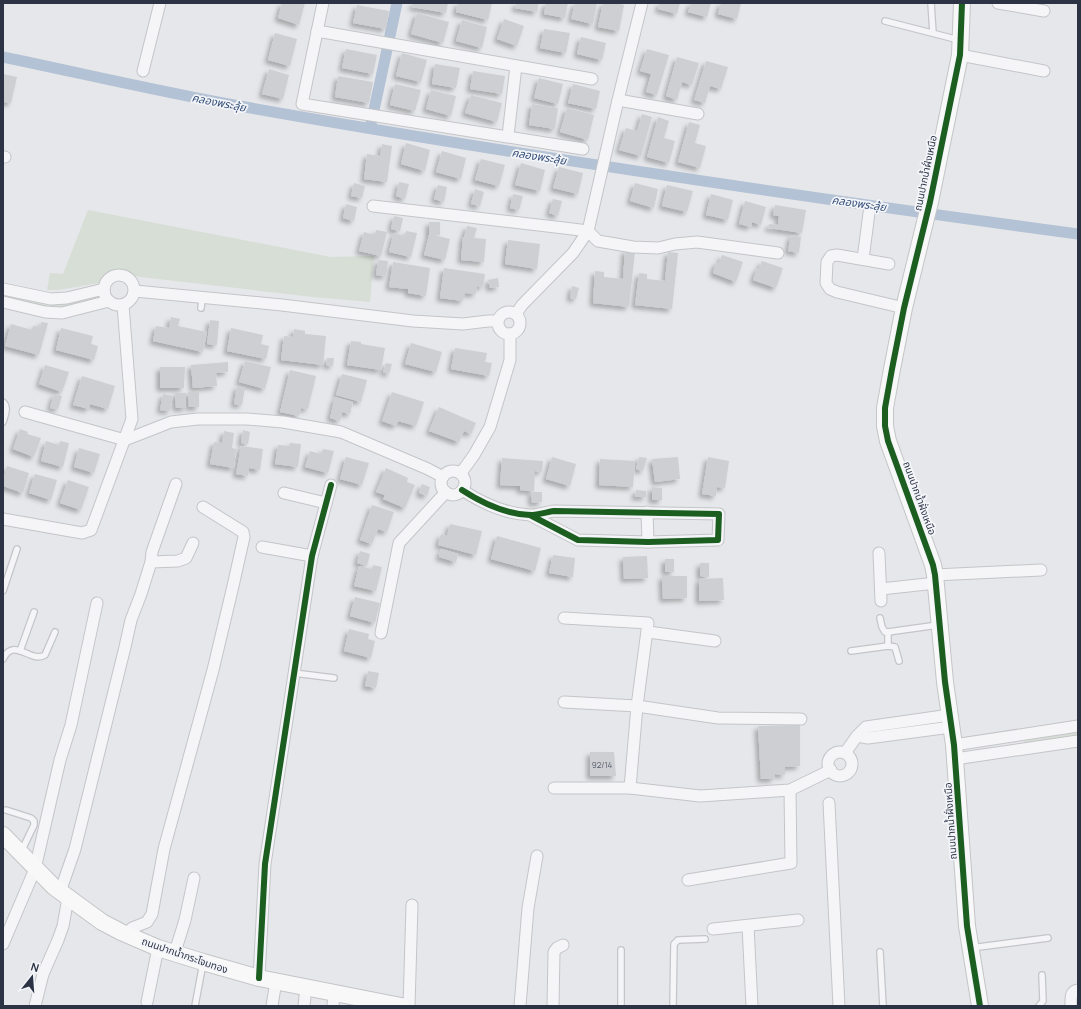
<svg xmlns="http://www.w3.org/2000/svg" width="1081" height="1009" font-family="Manrope,'Noto Sans Thai',sans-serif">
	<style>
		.green { fill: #d6ded5 }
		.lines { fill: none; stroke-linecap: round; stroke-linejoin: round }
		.canal { stroke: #b4c2d5; stroke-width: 11 }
		.building { fill: #cecfd3; filter: url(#shadow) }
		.lane-casing { stroke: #c4c5c8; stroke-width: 8 }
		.street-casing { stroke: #c4c5c8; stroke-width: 13 }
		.secondary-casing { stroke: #c4c5c8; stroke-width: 18 }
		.lane { stroke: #f5f5f7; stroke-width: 5.5 }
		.street { stroke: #f5f5f7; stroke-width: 11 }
		.secondary { stroke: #f8f8f8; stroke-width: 16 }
		.cycleway-casing { stroke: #f3f5f9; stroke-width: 8 }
		.cycleway { stroke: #1b5e20; stroke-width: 6 }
		.labels { text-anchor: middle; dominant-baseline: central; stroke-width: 3.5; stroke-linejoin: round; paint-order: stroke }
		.number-label { font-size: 8px; fill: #545b69 }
		.street-label { font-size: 10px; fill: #2b3345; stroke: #f3f5f9 }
		.water-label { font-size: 11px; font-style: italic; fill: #344f7a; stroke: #f3f5f9 }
	</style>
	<defs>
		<filter id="shadow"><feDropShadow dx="-3.5" dy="3.5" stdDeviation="2" flood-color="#0004"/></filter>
	</defs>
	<rect width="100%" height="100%" fill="#e6e7ea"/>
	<!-- green -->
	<g class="green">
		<path d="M88 210 331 257 374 256 370 302 313 297 141 277C128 275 121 269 107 272L99 283 58 290H47L50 273 63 274Z"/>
		<polygon points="3,292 34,300 99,293 101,299 61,308 42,307 3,298"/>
		<polygon points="1078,729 1078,738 1025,746 1024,738"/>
	</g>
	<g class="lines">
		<!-- canal -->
		<g class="canal">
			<path d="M3 57C80 73 156 91 234 105 514 155 796 196 1078 234"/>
			<polyline points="371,124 397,3"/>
		</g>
	</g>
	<!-- building -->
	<g class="building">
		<polygon points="282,3 305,3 299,25 278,18"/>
		<polygon points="413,3 448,3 446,13 412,7"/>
		<polygon points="458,3 492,3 488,20 456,12"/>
		<polygon points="516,3 539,3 537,12 515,8"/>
		<polygon points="546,3 568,3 565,18 544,14"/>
		<polygon points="575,3 597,3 593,24 571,19"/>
		<polygon points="603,3 616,3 624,5 619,31 598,27"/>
		<polygon points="660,3 680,3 677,14 658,9"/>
		<polygon points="691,3 711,3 707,17 688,12"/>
		<polygon points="721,3 741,3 737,19 718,14"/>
		<polygon points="357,5 389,11 386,29 353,23"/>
		<polygon points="417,13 449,22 443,43 411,34"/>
		<polygon points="504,19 524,26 517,46 497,39"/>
		<polygon points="462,20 487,27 482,48 456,41"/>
		<polygon points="544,29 570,33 566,53 540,48"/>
		<polygon points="275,33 297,39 290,66 268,60"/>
		<polygon points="581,37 606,43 602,60 577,54"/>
		<polygon points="346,49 377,55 373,74 342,68"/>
		<polygon points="647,49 669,55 657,95 646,92 651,74 640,71"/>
		<polygon points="402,53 427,60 421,82 396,76"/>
		<polygon points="677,57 699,63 692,85 682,82 677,100 666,96"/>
		<polygon points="706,61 728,67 721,89 710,86 705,103 694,100"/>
		<polygon points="435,64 460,68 456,88 432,84"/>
		<polygon points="269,69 289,75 283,99 262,94"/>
		<polygon points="473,71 505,76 502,94 470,89"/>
		<polygon points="3,74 17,77 11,103 3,102"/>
		<polygon points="338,76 373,82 369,103 335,97"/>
		<polygon points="539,78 563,84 558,104 534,98"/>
		<polygon points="395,84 421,90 415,111 390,105"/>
		<polygon points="573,84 600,91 596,109 568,103"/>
		<polygon points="431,90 456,96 451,116 426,109"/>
		<polygon points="471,95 502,103 497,122 465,113"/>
		<polygon points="532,104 558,108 555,129 529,125"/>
		<polygon points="567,108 594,115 588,140 560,132"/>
		<polygon points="642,114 652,117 641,156 619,150 626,128 637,131"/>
		<polygon points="658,117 669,121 664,138 675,141 669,163 647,157"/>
		<polygon points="689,122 700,125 695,143 706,146 700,168 678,162"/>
		<polygon points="406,143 430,150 425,171 401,164"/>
		<polygon points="382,144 392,146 387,182 364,179 367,154 380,156"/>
		<polygon points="442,151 466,158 461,179 436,172"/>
		<polygon points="481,159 505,165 499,186 475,180"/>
		<polygon points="521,163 545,170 540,191 515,185"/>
		<polygon points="559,167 583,173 578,194 553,188"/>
		<polygon points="399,182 409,184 405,199 396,196"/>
		<polygon points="354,183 365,186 362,198 351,196"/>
		<polygon points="635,183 658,189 654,208 630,201"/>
		<polygon points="438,185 447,187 444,202 434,199"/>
		<polygon points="667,185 693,191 687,212 662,206"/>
		<polygon points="475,189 484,192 480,206 471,204"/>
		<polygon points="513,194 523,196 519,210 510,208"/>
		<polygon points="711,194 733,200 728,220 706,215"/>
		<polygon points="553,199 562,201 558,216 549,213"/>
		<polygon points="745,201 766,207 761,225 752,222 751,227 739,224"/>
		<polygon points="346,204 357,207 354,221 343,218"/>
		<polygon points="775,205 806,210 802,233 768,228 769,224 778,225 779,216 773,215"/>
		<polygon points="394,216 403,218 400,231 391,229"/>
		<polygon points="429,222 440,222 440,235 434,235 450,239 445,260 424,255 429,235"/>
		<polygon points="467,226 477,228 474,238 486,239 484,262 461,260 463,237 464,237"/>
		<polygon points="376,230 387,232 381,256 359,251 364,232 375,235"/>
		<polygon points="406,231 417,233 411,257 389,252 394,233 405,236"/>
		<polygon points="791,235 801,237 799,253 788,251"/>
		<polygon points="508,240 540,244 537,269 505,264"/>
		<polygon points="625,250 635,251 629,307 593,303 595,271 604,272 604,277 623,279"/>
		<polygon points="668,252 678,253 672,309 635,305 639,273 647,274 647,279 665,281"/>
		<polygon points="722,255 743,262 736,282 713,273 716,262 719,263"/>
		<polygon points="378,260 388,261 386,276 376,275"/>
		<polygon points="762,261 783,268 776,288 753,280 757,268 759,269"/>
		<polygon points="393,262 430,268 426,296 408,293 408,289 389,287"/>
		<polygon points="444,268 485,274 483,287 477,286 476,294 465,293 463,301 440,298"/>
		<polygon points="498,278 499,287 490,288 488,280"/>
		<polygon points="572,286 579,288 576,299 570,298"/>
		<polygon points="171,317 180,319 178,326 207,332 203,352 153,341 156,326 169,328"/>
		<polygon points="210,320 219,321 217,345 207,344"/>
		<polygon points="41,322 48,323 39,355 5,346 11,324 32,330 33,326 40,327"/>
		<polygon points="61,328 93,336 91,344 98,346 94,360 56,350"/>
		<polygon points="231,328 263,335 261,344 269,346 266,359 227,351"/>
		<polygon points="294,329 305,331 305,334 326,336 323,365 281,360 284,336 293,337"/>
		<polygon points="351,341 361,342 361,344 385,348 381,370 347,365"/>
		<polygon points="411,343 442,352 436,372 405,364"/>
		<polygon points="455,348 487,353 485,362 492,363 489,376 451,369"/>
		<polygon points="327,358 334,358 333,366 326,365"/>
		<polygon points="245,361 271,367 265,389 239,382"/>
		<polygon points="228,362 228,372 216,373 217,386 193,388 191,365"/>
		<polygon points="386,363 392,364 389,374 383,372"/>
		<polygon points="45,365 69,372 62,392 39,384"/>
		<polygon points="160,367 185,367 184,388 160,388"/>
		<polygon points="290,370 316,376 308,409 301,408 299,416 280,412"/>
		<polygon points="342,374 367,380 361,402 336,395"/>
		<polygon points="82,376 115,386 108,409 90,404 89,409 73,405"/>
		<polygon points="237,386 245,388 242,405 234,404"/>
		<polygon points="188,392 199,392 199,407 189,407"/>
		<polygon points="392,392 424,402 416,426 398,421 396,426 382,421"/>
		<polygon points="175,393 186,393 186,408 176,408"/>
		<polygon points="54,394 62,396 58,409 50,408"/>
		<polygon points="163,394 173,396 170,411 160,410"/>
		<polygon points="335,397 353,402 350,414 342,412 340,421 330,418"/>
		<polygon points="439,407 476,423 471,434 464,431 459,442 429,431"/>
		<polygon points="20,429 28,432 27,434 41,438 34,457 13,449"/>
		<polygon points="243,430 250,432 248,444 241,443"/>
		<polygon points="224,431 234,433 232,448 236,449 234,468 210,464 214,442 222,443"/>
		<polygon points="46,441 59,445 60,441 69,443 63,467 41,461"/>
		<polygon points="290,443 301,444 298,467 275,464 278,445 289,446"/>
		<polygon points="241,446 263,449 260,470 249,468 248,476 236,474"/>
		<polygon points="79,448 100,454 94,473 74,467"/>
		<polygon points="323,449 334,451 328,473 305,467 310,451 321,454"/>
		<polygon points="346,457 369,463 362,485 340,479"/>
		<polygon points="552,457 576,464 570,486 546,479"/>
		<polygon points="639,457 647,458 643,471 636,469"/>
		<polygon points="678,457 680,479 655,482 652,459"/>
		<polygon points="708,457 729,461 725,488 717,487 716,496 702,494"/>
		<polygon points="502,458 543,461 542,472 535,471 534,491 520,490 520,486 500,485"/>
		<polygon points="600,459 635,461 633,487 599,485"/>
		<polygon points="7,466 29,473 23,493 3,486 3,480"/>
		<polygon points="386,468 408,478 407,482 415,485 405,508 383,499 385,495 376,492"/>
		<polygon points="35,474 57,480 51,500 29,493"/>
		<polygon points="68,480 89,487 81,510 60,503"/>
		<polygon points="422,484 430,487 427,496 419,493"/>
		<polygon points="652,487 662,488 662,500 652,500"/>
		<polygon points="636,490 646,491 646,497 635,497"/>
		<polygon points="531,492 542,492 542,502 532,503"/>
		<polygon points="372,505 394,512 387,532 378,529 372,544 360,540"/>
		<polygon points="450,524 482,531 476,555 438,545 441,534 447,536"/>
		<polygon points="497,536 541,548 535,571 491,559"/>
		<polygon points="441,549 458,554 456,562 439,557"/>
		<polygon points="360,551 370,554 367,566 357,563"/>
		<polygon points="553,555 575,558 573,577 549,573"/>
		<polygon points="647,556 648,578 624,579 623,557"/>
		<rect x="665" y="559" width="9" height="13"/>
		<polygon points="700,563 709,563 709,577 700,576"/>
		<polygon points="373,565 382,567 376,591 354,586 359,566 372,569"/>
		<polygon points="662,576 687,576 687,598 663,599"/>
		<polygon points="723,578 724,600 699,601 699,579"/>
		<polygon points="355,597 380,603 375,623 350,616"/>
		<polygon points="349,629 369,634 368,639 375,641 371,658 344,651"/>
		<polygon points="368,671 379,673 376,688 365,686"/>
		<polygon points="800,725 800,766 785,767 785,775 775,774 774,779 761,779 758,726"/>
		<polygon points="590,752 614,752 616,776 590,776"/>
	</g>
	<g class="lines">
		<!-- lane casing -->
		<g class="lane-casing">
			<g id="lane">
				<polyline points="931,3 933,33"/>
				<polyline points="885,21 959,40"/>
				<polyline points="201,308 202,298"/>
				<path d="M3 402C9 407 5 415 3 422"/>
				<polyline points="3,591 17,549"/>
				<polyline points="880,618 882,627 885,632 888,632 938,625"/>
				<polyline points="888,632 888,646 895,647 899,661"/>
				<polyline points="20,651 34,612"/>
				<polyline points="851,651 888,646"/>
				<path d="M3 659C14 636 31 664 45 655L55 632"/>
				<polyline points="294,673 334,678"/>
				<polyline points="6,810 31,818 34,821 34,825 21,852"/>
				<polyline points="971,948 1048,938"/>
				<polyline points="621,950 621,1006"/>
				<polyline points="880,952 883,1006"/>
				<polyline points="195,1006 203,963"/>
				<polyline points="673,1006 674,944 678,940 705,939"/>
				<polyline points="1039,1006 1043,1001 1042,975"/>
			</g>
		</g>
		<!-- street casing -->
		<g class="street-casing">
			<g id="street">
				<polyline points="323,3 302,104 583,149"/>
				<polyline points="998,3 1044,11"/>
				<polyline points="317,31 592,79"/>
				<polyline points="960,55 1044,71"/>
				<polyline points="143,71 160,3"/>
				<polyline points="618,100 698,114"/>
				<polyline points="508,136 516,66"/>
				<polyline points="3,157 5,157"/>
				<polyline points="373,206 564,228 588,231 598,241 633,247 658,248 675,244 697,242 778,253"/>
				<polyline points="863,259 869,213"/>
				<polyline points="889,264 837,255 831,256 827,262 826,283 830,289 837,292 904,308"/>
				<circle cx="119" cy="290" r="15"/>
				<polyline points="3,289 51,299 67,298 104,289"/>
				<polyline points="135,291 282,305 413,321 463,324 488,321 497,321"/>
				<polyline points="3,302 45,312 62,313 109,301"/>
				<circle cx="509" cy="323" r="11"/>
				<polyline points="516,314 522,305 573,253 588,231 618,100 642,3"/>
				<polyline points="25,412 125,440 171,422 198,419 247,419 283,422 341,432 428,469 443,477"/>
				<circle cx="453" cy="483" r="12"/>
				<polyline points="461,473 474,455 490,427 510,360 510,334"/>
				<path d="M462 490C482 503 505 514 530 515 538 515 547 512 554 511L719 514 718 540 648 542 578 540 530 515"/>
				<polyline points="284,493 326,503"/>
				<polyline points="647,512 648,542"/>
				<polyline points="3,519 82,533 91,530 132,419 123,305"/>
				<polyline points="262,547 312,556"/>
				<polyline points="879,553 881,601"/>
				<polyline points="151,562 178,561 186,558 193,543"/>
				<polyline points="935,575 1041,570"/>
				<polyline points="881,589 936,583"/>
				<polyline points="564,618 648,623 637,706 718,718 801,719"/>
				<polyline points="648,632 715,641"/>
				<polyline points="381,633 399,543 446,492"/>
				<polyline points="564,702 637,706 630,788"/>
				<polyline points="857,736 868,738 951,727"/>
				<polyline points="954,745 1078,726"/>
				<circle cx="840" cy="764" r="12"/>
				<polyline points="845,753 857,736 866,727 950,715"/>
				<polyline points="955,759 1078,741"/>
				<polyline points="554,788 630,788 700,796 790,790 831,770"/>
				<polyline points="829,803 839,1006"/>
				<polyline points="688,880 791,863 790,790"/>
				<polyline points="60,892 75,849 125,647 131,620 141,594 151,562 152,552 176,484"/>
				<polyline points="748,926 752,1006"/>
				<polyline points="713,929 798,920"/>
				<polyline points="128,934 132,928 147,922 152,914 164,849 213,670 233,586 244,537 243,532 203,507"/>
				<polyline points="3,944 35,869 60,760 71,725 97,603"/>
				<polyline points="175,952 185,920 194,878"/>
				<polyline points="259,978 265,864 312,556 331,485"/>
				<polyline points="147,1002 158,948"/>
				<polyline points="35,1006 43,974 58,940 63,926 68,898"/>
				<polyline points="272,1006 276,981"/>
				<polyline points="304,1006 306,987"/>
				<polyline points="333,1006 334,992"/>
				<polyline points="409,1006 412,905"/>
				<polyline points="520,1006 528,908 537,856"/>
				<polyline points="553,1006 554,952 557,948 563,945"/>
				<path d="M1071 1006C1071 999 1070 991 1078 990"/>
			</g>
		</g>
		<!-- secondary casing -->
		<g class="secondary-casing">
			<g id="secondary">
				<polyline points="962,3 960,55 930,202 904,308 892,369 885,408 885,426 888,441 933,565 935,575 945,682 954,745 967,926 980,1006"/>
				<polyline points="3,835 54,887 102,922 121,932 158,948 203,962 259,978 401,1006"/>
			</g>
		</g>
		<!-- lane -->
		<use href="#lane" class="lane"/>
		<!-- street -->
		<use href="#street" class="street"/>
		<!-- secondary -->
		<use href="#secondary" class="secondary"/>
		<!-- cycleway casing -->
		<g class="cycleway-casing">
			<g id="cycleway">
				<polyline points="962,3 960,55 930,202 904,308 892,369 885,408 885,426 888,441 933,565 935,575 945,682 954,745 967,926 980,1006"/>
				<path d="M462 490C482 503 505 514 530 515 538 515 547 512 554 511L719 514 718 540 648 542 578 540 530 515"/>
				<polyline points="259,978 265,864 312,556 331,485"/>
			</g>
		</g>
		<!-- cycleway -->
		<use href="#cycleway" class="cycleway"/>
	</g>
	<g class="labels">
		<!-- number labels -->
		<g class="number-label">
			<text x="602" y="764">92/14</text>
		</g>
		<!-- street labels -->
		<g class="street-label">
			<text transform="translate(925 173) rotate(-78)">ถนนปากน้ำฝั่งเหนือ</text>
			<text transform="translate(920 498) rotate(70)">ถนนปากน้ำฝั่งเหนือ</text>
			<text transform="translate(950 821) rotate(-94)">ถนนปากน้ำฝั่งเหนือ</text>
			<text transform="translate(185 955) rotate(19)">ถนนปากน้ำกระโจมทอง</text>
		</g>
		<!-- water labels -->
		<g class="water-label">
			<text transform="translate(219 102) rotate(11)">คลองพระลุ้ย</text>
			<text transform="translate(539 156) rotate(9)">คลองพระลุ้ย</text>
			<text transform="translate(859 203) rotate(8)">คลองพระลุ้ย</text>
		</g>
	</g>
	<!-- border -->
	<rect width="1081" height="1009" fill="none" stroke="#2b3345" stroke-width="8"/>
	<!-- north arrow -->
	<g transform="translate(32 977) rotate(17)" stroke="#f3f5f9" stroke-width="3" paint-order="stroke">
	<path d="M0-3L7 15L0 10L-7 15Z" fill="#2b3345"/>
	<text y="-6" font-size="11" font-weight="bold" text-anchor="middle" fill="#2b3345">N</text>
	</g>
</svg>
